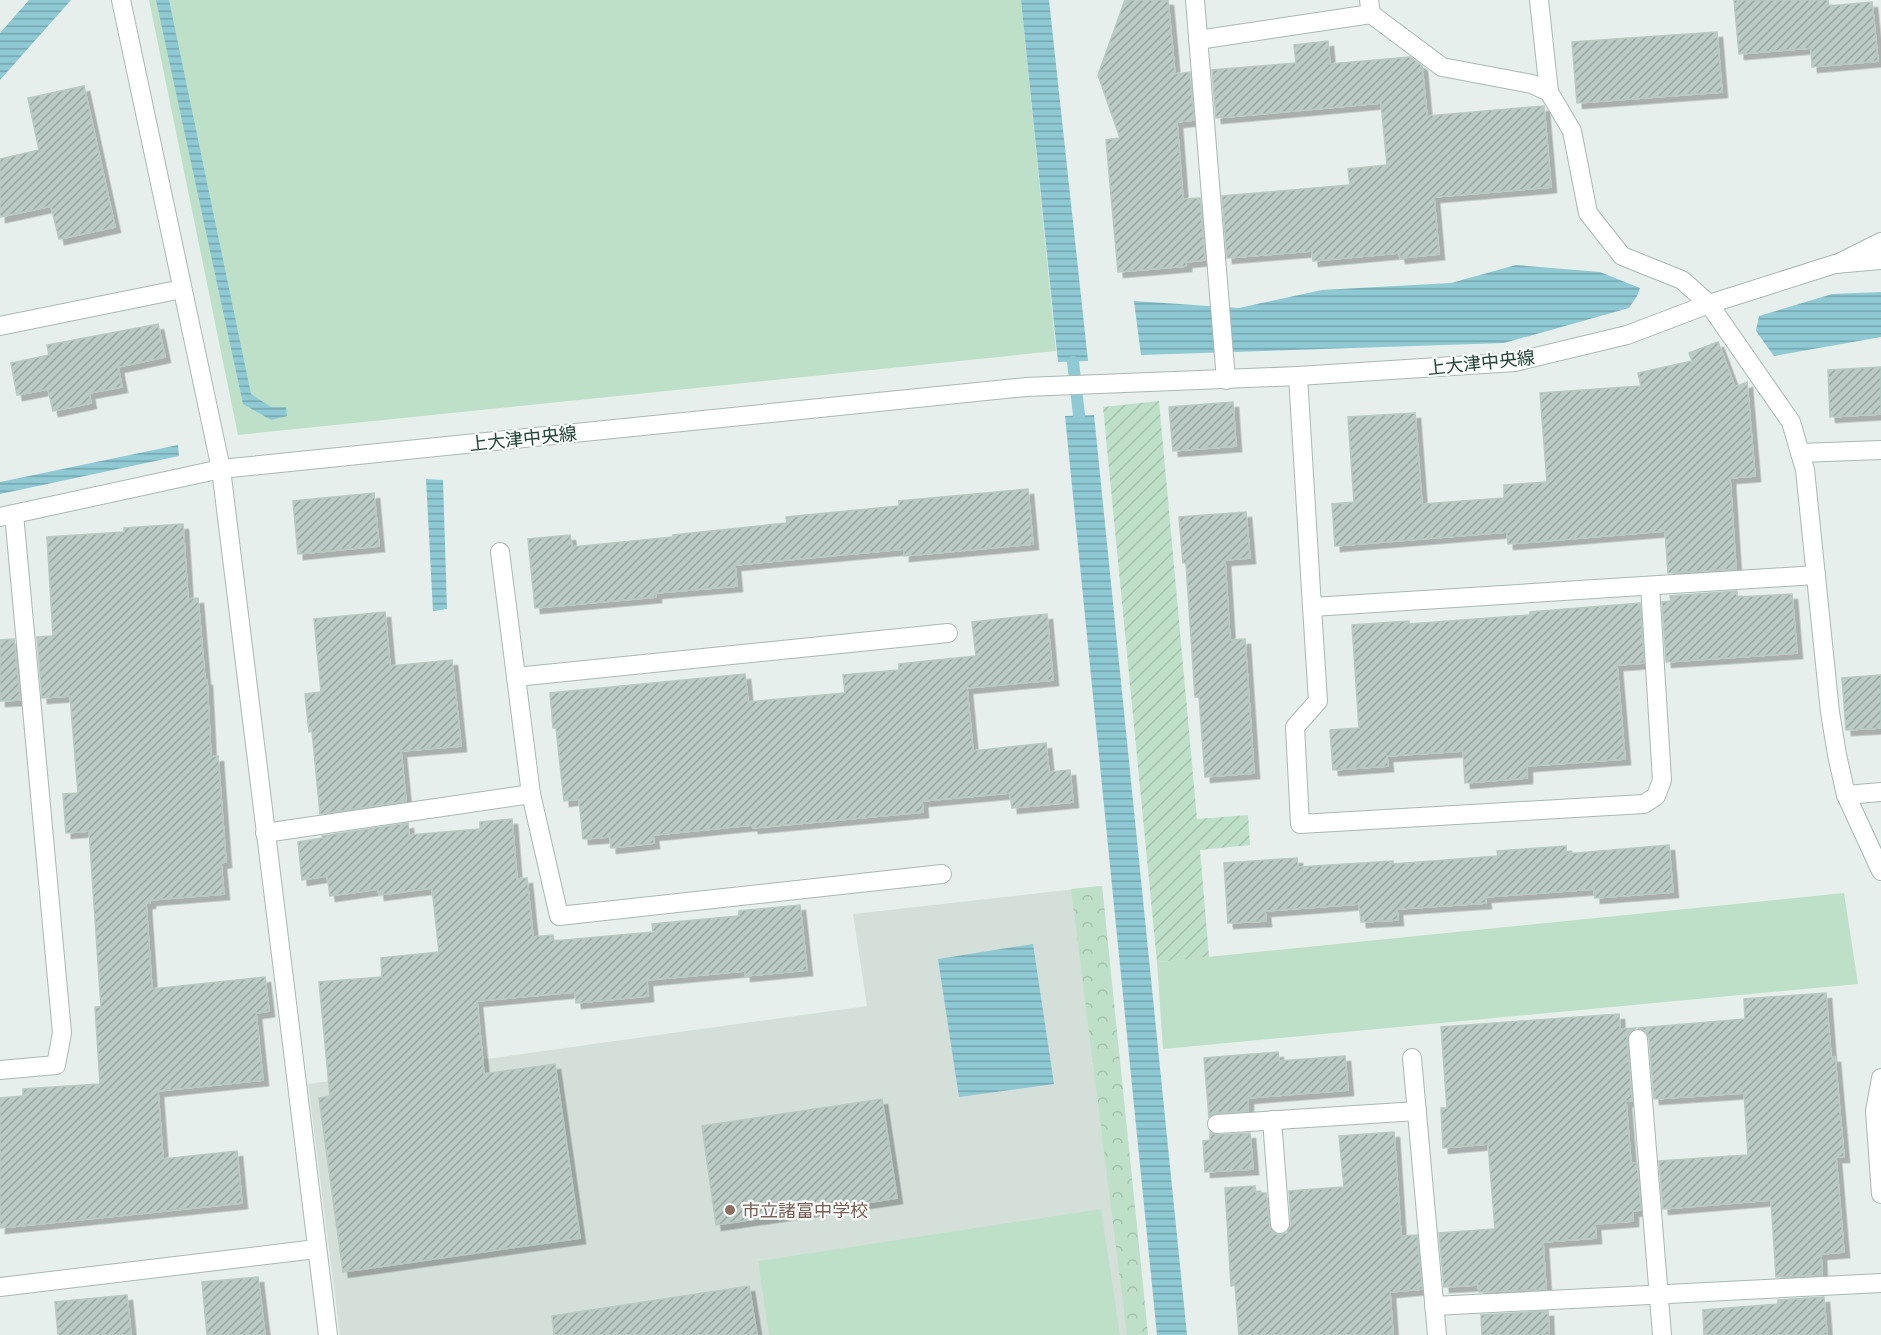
<svg xmlns="http://www.w3.org/2000/svg" width="1881" height="1335" font-family="'Exo 2','Noto Sans JP',sans-serif">
	<style>
		.built { fill: #d4dfda }
		.green { fill: #bfe0c8 }
		.forest { fill: url(#forest-crowns) }
		.garden { fill: url(#garden-furrows) }
		.water { fill: url(#water-rules) }
		.lines { fill: none; stroke-linecap: round; stroke-linejoin: round }
		.stream { stroke: #8ec9d4; stroke-width: 12 }
		.building { fill: url(#building-hatch); stroke: #b8c9c2; stroke-width: 1.5; filter: url(#shadow) }
		.minor-casing { stroke: #a8b8b2; stroke-width: 20 }
		.tertiary-casing { stroke: #a8b8b2; stroke-width: 20 }
		.minor { stroke: #fff; stroke-width: 18 }
		.tertiary { stroke: #fff; stroke-width: 18 }
		.education-dot { fill: #8d6e63; stroke: #f7fbf9; stroke-width: 2 }
		.labels { text-anchor: middle; dominant-baseline: central; stroke-width: 4.5; stroke-linejoin: round; paint-order: stroke }
		.street-label { font-size: 18px; fill: #24423a; stroke: #f7fbf9 }
		.education-label { font-size: 18px; fill: #785e54; stroke: #f7fbf9; text-anchor: start }
	</style>
	<defs>
		<pattern id="forest-crowns" width="20" height="18" patternUnits="userSpaceOnUse" patternTransform="scale(1.5)"><rect width="20" height="18" fill="#bfe0c8"/><path d="M2 6a3 3 0 1 1 6 0M12 15a3 3 0 1 1 6 0" fill="none" stroke="#a4c1ad"/></pattern>
		<pattern id="garden-furrows" width="10" height="10" patternUnits="userSpaceOnUse" patternTransform="scale(1.5)"><rect width="10" height="10" fill="#bfe0c8"/><path d="M-1 1l2-2M0 10L10 0M9 11l2-2" fill="none" stroke="#a4c1ad"/></pattern>
		<pattern id="water-rules" width="6" height="5" patternUnits="userSpaceOnUse" patternTransform="scale(1.5)"><rect width="6" height="5" fill="#8ec9d4"/><path d="M0 2.5h6" fill="none" stroke="#74a5ad"/></pattern>
		<pattern id="building-hatch" width="6" height="6" patternUnits="userSpaceOnUse" patternTransform="scale(1.5)"><rect width="6" height="6" fill="#bbcac4"/><path d="M-1 1l2-2M0 6l6-6M5 7l2-2" fill="none" stroke="#98a6a0"/></pattern>
		<filter id="shadow"><feDropShadow dx="5.5" dy="5.5" stdDeviation="0" flood-color="#0004"/></filter>
	</defs>
	<rect width="100%" height="100%" fill="#e6efeb"/>
	<!-- built -->
	<polygon class="built" points="1102,886 1148,1335 340,1335 308,1084 867,1006 853,914"/>
	<!-- green -->
	<g class="green">
		<polygon points="149,0 1021,0 1056,351 238,435"/>
		<polygon points="1844,893 1858,984 1163,1049 1157,962"/>
		<polygon points="1101,1209 1120,1335 769,1335 758,1261"/>
	</g>
	<!-- forest -->
	<polygon class="forest" points="1102,886 1148,1335 1127,1335 1071,889"/>
	<!-- garden -->
	<polygon class="garden" points="1159,401 1197,819 1248,815 1250,845 1200,850 1209,957 1157,962 1103,407"/>
	<!-- water -->
	<g class="water">
		<polygon points="29,0 71,0 0,80 0,33"/>
		<polygon points="156,0 169,0 251,394 271,407 286,407 287,416 271,420 243,404"/>
		<polygon points="1021,0 1049,0 1088,361 1058,362"/>
		<polygon points="1516,265 1600,272 1640,288 1637,296 1629,308 1504,343 1141,355 1134,301 1239,308 1322,290 1451,283"/>
		<polygon points="1881,292 1881,337 1774,356 1756,331 1759,316 1832,294"/>
		<polygon points="1094,415 1187,1335 1157,1335 1065,416"/>
		<polygon points="178,445 179,456 0,494 0,482"/>
		<polygon points="426,479 443,480 447,609 433,611"/>
		<polygon points="1033,944 1054,1084 959,1097 938,959"/>
	</g>
	<g class="lines">
		<!-- stream -->
		<polyline class="stream" points="1073,362 1079,415"/>
	</g>
	<!-- building -->
	<g class="building">
		<polygon points="1125,0 1168,0 1175,74 1190,72 1194,120 1177,122 1183,199 1200,198 1205,260 1186,262 1186,266 1118,272 1106,140 1120,138 1098,75"/>
		<polygon points="1734,0 1828,0 1829,6 1872,2 1878,61 1812,67 1811,48 1739,54"/>
		<polygon points="1717,32 1722,92 1577,103 1572,42"/>
		<polygon points="1328,41 1330,64 1410,57 1422,66 1427,116 1544,106 1551,187 1434,197 1439,254 1400,258 1399,253 1313,261 1312,251 1227,258 1222,196 1350,185 1348,169 1387,165 1381,103 1216,118 1212,70 1296,63 1294,45"/>
		<polygon points="84,86 115,227 59,239 51,206 0,217 0,159 39,150 28,98"/>
		<polygon points="158,324 165,357 118,367 122,387 89,393 91,403 53,411 48,389 17,395 11,363 49,355 47,345"/>
		<polygon points="1718,342 1735,387 1747,382 1755,476 1730,478 1736,569 1668,573 1665,531 1508,544 1507,532 1335,546 1332,504 1354,502 1348,417 1415,413 1422,504 1504,498 1504,485 1547,482 1540,393 1641,386 1638,373 1692,361 1689,353"/>
		<polygon points="1881,367 1881,414 1830,417 1828,370"/>
		<polygon points="1233,402 1236,446 1173,451 1169,407"/>
		<polygon points="1028,489 1033,544 904,556 904,549 735,565 737,586 656,593 656,597 535,608 528,539 570,535 572,547 673,537 673,535 787,523 786,517 899,506 899,501"/>
		<polygon points="374,493 379,546 298,554 293,501"/>
		<polygon points="1246,512 1250,558 1225,560 1230,640 1245,639 1254,773 1205,777 1199,697 1195,697 1186,563 1183,563 1179,517"/>
		<polygon points="183,524 188,599 198,598 205,680 207,680 211,757 218,756 226,862 221,863 224,894 150,900 150,903 146,903 152,989 265,977 269,1011 256,1013 263,1080 158,1091 163,1159 237,1151 242,1203 0,1228 0,1098 23,1096 23,1089 100,1084 95,1007 101,1007 89,831 66,833 63,794 78,793 70,696 42,698 37,637 53,636 47,537 124,532 124,528"/>
		<polygon points="1737,591 1737,597 1792,594 1797,653 1666,662 1662,602 1671,601 1670,596"/>
		<polygon points="1640,603 1644,663 1617,665 1625,759 1527,766 1527,778 1465,783 1463,751 1387,756 1388,766 1333,770 1330,730 1359,728 1352,625 1409,621 1409,624 1530,615 1530,612"/>
		<polygon points="385,612 390,666 452,660 461,746 401,751 406,801 320,814 312,731 309,732 305,694 321,692 314,619"/>
		<polygon points="1047,614 1053,680 967,688 973,751 1046,743 1049,772 1070,770 1073,802 1012,808 1010,793 922,801 923,812 753,828 752,825 653,835 654,843 611,848 610,837 583,839 579,799 564,801 556,728 553,728 550,693 745,674 748,702 845,693 843,675 899,670 899,664 976,656 972,622"/>
		<polygon points="14,639 20,700 0,701 0,640"/>
		<polygon points="1881,675 1881,728 1846,730 1842,678"/>
		<polygon points="512,819 517,879 527,878 533,937 553,935 554,941 653,932 652,924 739,916 739,911 800,905 807,970 745,976 745,971 647,980 648,996 576,1003 575,992 477,1001 484,1074 555,1064 580,1238 343,1272 319,1098 330,1096 319,982 382,977 381,958 439,952 432,888 379,895 378,889 330,896 327,876 302,880 298,842 323,838 322,836 408,823 409,835 480,829 480,822"/>
		<polygon points="1669,845 1673,892 1595,898 1594,889 1485,897 1486,903 1397,909 1398,920 1361,922 1359,904 1265,911 1266,921 1228,923 1224,863 1297,858 1298,867 1393,861 1393,864 1498,856 1497,851 1566,846 1566,854"/>
		<polygon points="1826,993 1831,1057 1835,1057 1844,1157 1836,1157 1844,1252 1821,1254 1822,1275 1776,1277 1771,1200 1663,1209 1659,1161 1748,1155 1744,1093 1654,1099 1649,1038 1647,1032 1638,1028 1745,1019 1744,999"/>
		<polygon points="1619,1014 1620,1029 1636,1028 1628,1034 1627,1039 1632,1101 1626,1101 1631,1163 1637,1163 1641,1210 1633,1211 1633,1221 1595,1224 1596,1238 1543,1242 1546,1289 1479,1292 1478,1285 1444,1287 1439,1233 1495,1229 1488,1144 1443,1148 1441,1108 1447,1108 1441,1027"/>
		<polygon points="1278,1052 1279,1061 1345,1056 1348,1090 1248,1098 1248,1111 1216,1113 1209,1117 1204,1058"/>
		<polygon points="882,1099 897,1198 716,1225 702,1126"/>
		<polygon points="1210,1132 1218,1135 1250,1133 1253,1169 1205,1172 1203,1141 1210,1140"/>
		<polygon points="1394,1132 1401,1236 1417,1235 1422,1289 1390,1292 1393,1335 1239,1335 1235,1285 1231,1286 1225,1188 1255,1186 1256,1193 1266,1193 1270,1230 1276,1234 1281,1235 1287,1233 1291,1224 1289,1191 1344,1187 1339,1136"/>
		<polygon points="258,1277 265,1335 207,1335 202,1282"/>
		<polygon points="749,1286 757,1335 554,1335 552,1316"/>
		<polygon points="127,1295 131,1335 58,1335 55,1302"/>
		<polygon points="1824,1297 1827,1335 1704,1335 1703,1310 1778,1304 1778,1300"/>
		<polygon points="1548,1311 1549,1335 1482,1335 1481,1315"/>
	</g>
	<g class="lines">
		<!-- minor casing -->
		<g class="minor-casing">
			<g id="minor">
				<polyline points="121,0 221,469 328,1335"/>
				<polyline points="1195,0 1226,380"/>
				<polyline points="1369,0 1371,14 1442,67 1532,84 1549,92 1572,131 1588,213 1622,256 1682,280 1709,304 1791,422 1805,470 1830,712 1837,755 1846,795 1881,871"/>
				<polyline points="1539,0 1549,92"/>
				<polyline points="1198,40 1371,14"/>
				<polyline points="1837,264 1881,242"/>
				<polyline points="0,326 182,289"/>
				<polyline points="1298,376 1312,607 1816,575"/>
				<polyline points="1800,453 1881,450"/>
				<polyline points="500,552 531,794"/>
				<polyline points="1312,607 1318,701 1295,727 1300,824 1644,804 1656,796 1662,780 1650,586"/>
				<polyline points="516,677 948,633"/>
				<polyline points="1846,795 1881,792"/>
				<polyline points="265,833 531,794 559,916 942,874"/>
				<polyline points="1638,1039 1662,1335"/>
				<polyline points="1412,1058 1437,1335"/>
				<polyline points="0,1070 56,1065 62,1033 14,514"/>
				<polyline points="1881,1078 1875,1111 1881,1194"/>
				<polyline points="1272,1120 1280,1224"/>
				<polyline points="1217,1124 1417,1111"/>
				<polyline points="0,1287 316,1249"/>
				<polyline points="1434,1306 1881,1283"/>
			</g>
		</g>
		<!-- tertiary casing -->
		<g class="tertiary-casing">
			<polyline id="tertiary" points="0,517 221,469 1026,387 1298,376 1515,362 1627,335 1709,304 1835,264 1881,260"/>
		</g>
		<!-- minor -->
		<use href="#minor" class="minor"/>
		<!-- tertiary -->
		<use href="#tertiary" class="tertiary"/>
	</g>
	<!-- markers -->
	<circle class="education-dot" cx="730" cy="1210" r="6"/>
	<g class="labels">
		<!-- street labels -->
		<g class="street-label">
			<text transform="translate(1481 362) rotate(-6)">上大津中央線</text>
			<text transform="translate(523 438) rotate(-6)">上大津中央線</text>
		</g>
		<!-- education labels -->
		<g class="education-label">
			<text x="742" y="1210">市立諸富中学校</text>
		</g>
	</g>
</svg>
